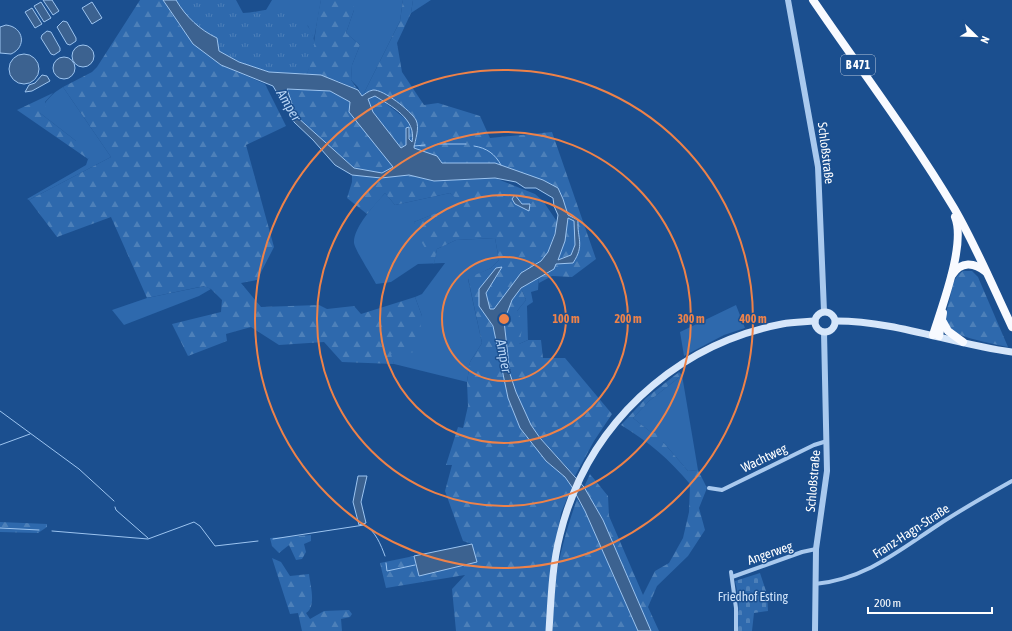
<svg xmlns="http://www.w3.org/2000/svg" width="1012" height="631" font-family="'Asap Condensed',sans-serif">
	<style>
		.green { fill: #2e69ad }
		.forest { fill: url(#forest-firs) }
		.cemetery { fill: url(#cemetery-stones) }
		.park { fill: url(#park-tufts) }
		.water { fill: #3c6290; stroke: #9cc4f0; fill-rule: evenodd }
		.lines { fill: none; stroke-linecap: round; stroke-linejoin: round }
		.stream { stroke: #9cc4f0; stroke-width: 1 }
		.minor { stroke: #a9c9ee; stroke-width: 4 }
		.tertiary { stroke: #a9c9ee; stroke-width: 6 }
		.secondary { stroke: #d6e6fa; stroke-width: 7 }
		.trunk { stroke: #f8faff; stroke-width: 8 }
		.ring { fill: none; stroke: #ee8249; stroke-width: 2 }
		.labels { text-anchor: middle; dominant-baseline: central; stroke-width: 3; stroke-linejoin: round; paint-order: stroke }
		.shield { fill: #1b4f8f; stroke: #bbcadd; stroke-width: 1 }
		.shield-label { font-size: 12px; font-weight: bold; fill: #fff }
		.street-label { font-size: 13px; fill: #fff; stroke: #1b4f8f }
		.park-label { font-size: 13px; fill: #cfe3fa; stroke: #1b4f8f }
		.water-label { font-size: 14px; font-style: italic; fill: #b5d3f5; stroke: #1b4f8f }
		.centre { fill: #ee8249; stroke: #1b4f8f; stroke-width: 2 }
		.ring-label { font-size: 12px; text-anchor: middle; font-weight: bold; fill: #ee8249; stroke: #1b4f8f; stroke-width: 3; stroke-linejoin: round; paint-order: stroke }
	</style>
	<defs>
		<pattern id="forest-firs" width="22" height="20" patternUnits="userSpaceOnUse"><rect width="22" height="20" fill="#2e69ad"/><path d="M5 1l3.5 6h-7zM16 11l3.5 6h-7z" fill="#4d80b9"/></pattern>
		<pattern id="cemetery-stones" width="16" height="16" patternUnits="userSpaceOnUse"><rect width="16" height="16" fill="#2e69ad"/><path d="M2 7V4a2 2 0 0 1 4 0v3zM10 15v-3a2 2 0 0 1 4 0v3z" fill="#4d80b9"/></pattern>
		<pattern id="park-tufts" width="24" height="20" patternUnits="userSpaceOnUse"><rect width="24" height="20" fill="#2e69ad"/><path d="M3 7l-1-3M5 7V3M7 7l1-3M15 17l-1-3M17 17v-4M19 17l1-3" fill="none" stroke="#4d80b9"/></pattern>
	</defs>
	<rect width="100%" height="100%" fill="#1b4f8f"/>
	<!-- green -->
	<g class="green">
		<polygon points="272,0 321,0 314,39 308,26 266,10"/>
		<polygon points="354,0 403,0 400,21 362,97 358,87 351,80 352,65 360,45 346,33 354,10"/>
		<polygon points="413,0 431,0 411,13"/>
		<path d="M63 87 111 157 29 200 27 199 86 165 88 159 90 157 76 147V141L40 113C45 101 51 94 63 87Z"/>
		<path d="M385 193 395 205 450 193 458 199 457 205 414 222 434 263 437 249 456 240 495 238 499 260 491 268 468 279 482 343 470 362 467 382 394 364 390 354 422 316 415 297 422 294 445 263 418 264 391 282 376 284C372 276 355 250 354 243 353 228 375 204 385 193Z"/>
		<polygon points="539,277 538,290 531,292 533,302 527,306 528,340 519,344 517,311 526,300 521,288"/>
		<polygon points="205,286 211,289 199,296 124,325 112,310 147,298"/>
		<polygon points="736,305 745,328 724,335 684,356 680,332"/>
		<polygon points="682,375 698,470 688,471 663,442 633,418 649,401"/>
	</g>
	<!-- forest -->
	<g class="forest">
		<polygon points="140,0 163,0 180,26 221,65 265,84 286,126 246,145 274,247 257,280 241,283 261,307 319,305 327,309 354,306 361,314 415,297 422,316 417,352 391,354 394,364 342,362 324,342 279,345 251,327 226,334 227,341 188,356 172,324 221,312 222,300 211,289 204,286 147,298 111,217 57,237 29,200 111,157 63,87 92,72 97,67"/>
		<path d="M321 0H354V10L346 33 360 45 352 65 351 80 358 90 338 81 307 74C315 50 315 25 321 0Z"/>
		<path d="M403 0H413L411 13 397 43 402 72 424 105 438 103 480 116 490 138 552 132 596 259 572 277 552 276 539 283V277L554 269 563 199 510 169 495 163H442L437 156 414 148C416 140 420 128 416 120 411 111 388 95 379 91L362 97 400 21Z"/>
		<polygon points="287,89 330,91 350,102 349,112 394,167 382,173 354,168 296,116"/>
		<polygon points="53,93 45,102 46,110 40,113 76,141 76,147 86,147 91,157 88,159 17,110"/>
		<polygon points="375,95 407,120 414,133 412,142 409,139 408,127 406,145 401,149 373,112 368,99"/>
		<polygon points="352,175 381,178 409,175 434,181 495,178 535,194 543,201 558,223 548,252 541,261 521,273 494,309 489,309 486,293 502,267 496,268 479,289 479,306 493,326 508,398 520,428 546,461 565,477 572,487 561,513 557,537 547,631 456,631 452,589 465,575 386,588 380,563 414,556 419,576 472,544 463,541 445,491 452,465 446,465 458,427 463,428 468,406 467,382 470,362 482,343 468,278 491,268 499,260 495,238 456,240 437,249 434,264 417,234 414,222 456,205 457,199 450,193 395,205 385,193 367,214 347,198 352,182"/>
		<path d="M963 271H972L978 277 1008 347C995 344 953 337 947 326 943 318 948 306 950 298 952 288 953 277 963 271Z"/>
		<path d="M521 288 526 300 517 311C524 323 522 331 519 344L528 340H541L543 358H565L612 414 594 441 575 476 540 438 531 425 516 392 510 374 504 321 512 300Z"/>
		<path d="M679 372 682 375 649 401 633 418 652 433H662L663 442 688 471 698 470 707 488 699 508 705 530 688 556 657 586 648 607 659 631H651L603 520 584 487 590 474 608 496 609 516 643 595 655 571 669 563 683 538 689 512 690 484C669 459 649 442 621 425L646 398Z"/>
		<path d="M577 499 585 511 638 631H553C552 581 561 545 577 499Z"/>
		<polygon points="0,522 47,524 47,527 38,533 0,532"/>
		<polygon points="311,535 311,541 304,544 306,552 302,559 296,560 289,545 279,553 272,546 270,538"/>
		<path d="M272 558 281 562 290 576 309 574C310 584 317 607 306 613L310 619 324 611 349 610 352 614 350 617 341 619 342 631H302L298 613 290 614Z"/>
	</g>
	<!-- cemetery -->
	<polygon class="cemetery" points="760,573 767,594 768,611 754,613 752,631 737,631 739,599 735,581"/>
	<!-- park -->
	<path class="park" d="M176 0H236L243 13C251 13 257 11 265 10 285 8 310 18 314 40 316 52 311 63 307 74L269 72 239 62 219 51 217 38C200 30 186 17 176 0Z"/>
	<!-- water -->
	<g class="water">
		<polygon points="43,0 52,0 59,11 53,15"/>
		<path d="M163 0H176C186 17 200 30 217 38L219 51 239 62 269 72 321 75 358 90 362 96C365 94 368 91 373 90 383 89 411 111 416 120 420 128 415 140 414 148L437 156 442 163H495L543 180 558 188 563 199 568 215 578 220C577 239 585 245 573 263L556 264 554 269 521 288 512 300 504 321 510 374 516 392 531 425 540 438 584 487 603 520 651 631H638L585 511 572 487 565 477 546 461 520 428 508 398 493 326 479 306V289L496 268 502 267 486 293 490 309H494L521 273 541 261 548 252 555 234 558 215 554 206 553 198 536 188H525L516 182 495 178 434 181 409 175 381 178 352 175 335 165 313 140 294 122 273 86 221 65 193 44ZM287 89 330 91 350 102 349 112 393 167 382 173 354 168 296 116ZM375 96C391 106 417 119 412 142L409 139V127L406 128V145L401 148 373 112 368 99ZM568 218 574 221 575 245 571 255 558 260 565 241Z"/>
		<polygon points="41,2 51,18 44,22 34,6"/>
		<polygon points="92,2 102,18 92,24 82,8"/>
		<polygon points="32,8 42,24 35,28 25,12"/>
		<polygon points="63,21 67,22 76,38 76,41 70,45 67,44 57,27"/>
		<path d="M6 25C24 27 27 47 11 54L0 53V27Z"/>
		<polygon points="47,31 51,32 60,48 60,51 54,55 51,54 41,38 42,35"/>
		<circle cx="83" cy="56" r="11"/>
		<circle cx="24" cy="69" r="15"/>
		<circle cx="64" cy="68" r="11"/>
		<polygon points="42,75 47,76 50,81 32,91 25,92 29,85 35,83"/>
		<polygon points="515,195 522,204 530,204 529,211 515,204 512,199"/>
		<polygon points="358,476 367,476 361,502 366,523 359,525 353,502"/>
		<polygon points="472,544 477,562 419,576 414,556"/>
	</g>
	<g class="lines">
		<!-- stream -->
		<g class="stream">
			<polyline points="438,144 466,144"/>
			<polyline points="414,146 425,145"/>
			<path d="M474 146C487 148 495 154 501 165"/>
			<polyline points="0,411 79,469 114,501"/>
			<polyline points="0,445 30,434"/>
			<polyline points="115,507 116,510 148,538"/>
			<polyline points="0,528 39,530"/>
			<polyline points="52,531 148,539 194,522 200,526 215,546 258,541"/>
			<path d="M273 539 364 525C375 530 381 545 385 556"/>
			<polyline points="386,563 387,571 415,565"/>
		</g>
		<!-- minor -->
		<g class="minor">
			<polyline points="709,488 722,490 814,445 827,441"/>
			<polyline points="731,572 736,608 736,631"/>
			<polyline points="732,577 802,552 816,549"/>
			<path d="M815 584C865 579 897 552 938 525 962 509 987 495 1012 481"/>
		</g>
		<!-- tertiary -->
		<g class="tertiary">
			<polyline points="788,0 818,167 824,311"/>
			<polyline points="815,631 816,549 827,471 824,332"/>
		</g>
		<!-- secondary -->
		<g class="secondary">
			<circle cx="825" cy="322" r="10"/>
			<path d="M836 321C896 321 952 344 1012 352"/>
			<path d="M549 631C551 599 552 566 560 535 586 427 673 345 782 324 793 322 804 322 815 321"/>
		</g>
		<!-- trunk -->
		<g class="trunk">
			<path d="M813 0C860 69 911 136 954 208 976 246 993 287 1012 327"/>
			<path d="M952 275C961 261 974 262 986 272"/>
			<polyline points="943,322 948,331 963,342"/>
			<path d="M933 335C942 306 966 244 955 217"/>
			<polyline points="939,336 943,313"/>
		</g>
	</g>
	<!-- distance rings -->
	<g class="ring">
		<circle cx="504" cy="319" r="62"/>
		<circle cx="504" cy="319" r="124"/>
		<circle cx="504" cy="319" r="187"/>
		<circle cx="504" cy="319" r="249"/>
	</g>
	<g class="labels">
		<!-- shield labels -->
		<rect class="shield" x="841" y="55" width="34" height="20" rx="3"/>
		<g class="shield-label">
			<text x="858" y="65">B 471</text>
		</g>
		<!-- street labels -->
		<g class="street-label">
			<text transform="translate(826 153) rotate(83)">Schloßstraße</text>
			<text transform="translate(764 458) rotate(-26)">Wachtweg</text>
			<text transform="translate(813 481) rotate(-85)">Schloßstraße</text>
			<text transform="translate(911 531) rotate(-33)">Franz-Hagn-Straße</text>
			<text transform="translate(770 553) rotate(-19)">Angerweg</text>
		</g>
		<!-- park labels -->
		<g class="park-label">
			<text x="753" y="596">Friedhof Esting</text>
		</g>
		<!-- water labels -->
		<g class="water-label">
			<text transform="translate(289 105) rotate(59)">Amper</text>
			<text transform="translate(504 356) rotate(79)">Amper</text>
		</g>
	</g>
	<circle cx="504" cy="319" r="6" class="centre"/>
	<g class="ring-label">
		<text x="566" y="323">100 m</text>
		<text x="628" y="323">200 m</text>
		<text x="691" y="323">300 m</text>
		<text x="753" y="323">400 m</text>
	</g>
	<!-- north arrow -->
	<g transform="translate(976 36) rotate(113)" stroke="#1b4f8f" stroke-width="3" paint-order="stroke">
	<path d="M0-3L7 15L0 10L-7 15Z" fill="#ffffff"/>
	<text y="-6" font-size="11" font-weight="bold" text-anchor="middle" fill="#ffffff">N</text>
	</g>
	<!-- scale -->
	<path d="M868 607v6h124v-6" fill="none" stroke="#ffffff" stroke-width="2"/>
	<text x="874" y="607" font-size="12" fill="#ffffff" stroke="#1b4f8f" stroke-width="3" paint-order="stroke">200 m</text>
</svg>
